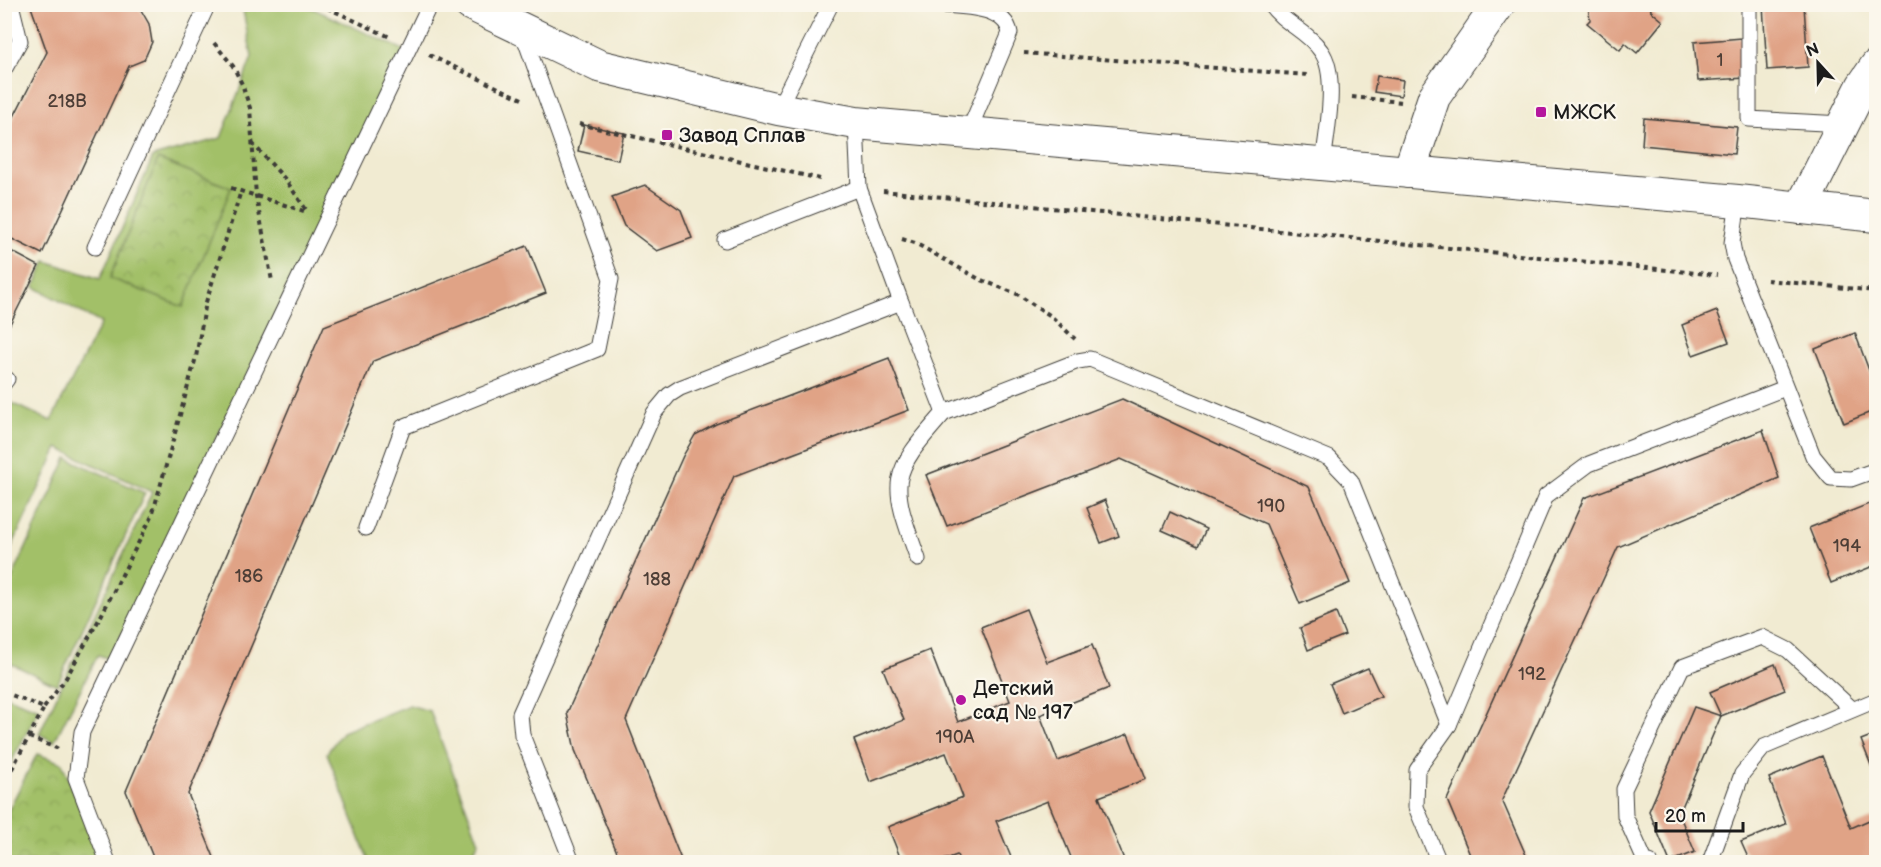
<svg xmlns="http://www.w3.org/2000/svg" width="1881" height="867" font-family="'Balsamiq Sans',sans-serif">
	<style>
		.grass { fill: #a2c067; stroke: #5f6e42; stroke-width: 1.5 }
		.park { fill: url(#park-crowns); stroke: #5f6e42; stroke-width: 1.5 }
		.building { fill: #e0a386 }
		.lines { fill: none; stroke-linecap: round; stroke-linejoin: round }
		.service-casing { stroke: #3c3b37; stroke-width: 17 }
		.minor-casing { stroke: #3c3b37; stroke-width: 34 }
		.path { stroke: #3c3b37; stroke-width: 4; stroke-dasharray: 4.5 4.5; stroke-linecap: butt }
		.service { stroke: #fff; stroke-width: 15 }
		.minor { stroke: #fff; stroke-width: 32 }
		.poi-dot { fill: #b5179e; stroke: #fbf7ec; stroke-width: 2 }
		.labels { text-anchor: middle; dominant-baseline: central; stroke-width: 4.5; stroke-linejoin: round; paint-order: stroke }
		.number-label { font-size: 18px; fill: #4d3e36 }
		.poi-label { font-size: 21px; fill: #1c1c1c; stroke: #fbf7ec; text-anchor: start }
	</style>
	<defs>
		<pattern id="park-crowns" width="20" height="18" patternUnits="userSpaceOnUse" patternTransform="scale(1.5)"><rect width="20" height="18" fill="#a2c067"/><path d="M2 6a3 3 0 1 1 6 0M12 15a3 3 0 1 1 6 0" fill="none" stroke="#8ba459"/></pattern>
	</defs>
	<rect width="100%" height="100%" fill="#fbf7ec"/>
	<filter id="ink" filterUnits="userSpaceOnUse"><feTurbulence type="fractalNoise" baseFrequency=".0167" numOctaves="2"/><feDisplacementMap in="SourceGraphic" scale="12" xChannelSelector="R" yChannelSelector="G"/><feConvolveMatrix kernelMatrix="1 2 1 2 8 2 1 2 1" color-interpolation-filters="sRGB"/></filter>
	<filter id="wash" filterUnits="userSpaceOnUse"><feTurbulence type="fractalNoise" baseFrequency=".008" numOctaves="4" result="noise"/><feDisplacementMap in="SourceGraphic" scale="24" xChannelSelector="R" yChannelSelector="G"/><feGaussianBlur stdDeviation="1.35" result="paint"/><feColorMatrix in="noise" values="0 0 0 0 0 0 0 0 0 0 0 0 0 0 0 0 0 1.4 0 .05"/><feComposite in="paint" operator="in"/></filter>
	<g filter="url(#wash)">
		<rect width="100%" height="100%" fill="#f1ebd2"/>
		<!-- grass -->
		<g class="grass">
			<polygon points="242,5 305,5 404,50 110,659 98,655 54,742 39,734 152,492 58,448 5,561 5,400 51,421 101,323 34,287 46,261 100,279 153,157 221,138 252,57"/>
			<polygon points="67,458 145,493 57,685 5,661 5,594"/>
			<polygon points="5,696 39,709 5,774"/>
			<polygon points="409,705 430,711 479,842 467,862 369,862 327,753 342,732"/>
		</g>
		<!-- park -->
		<g class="park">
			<polygon points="158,159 231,188 183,307 110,278"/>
			<polygon points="37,754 62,763 103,862 5,862 4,819"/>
		</g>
		<g id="blocks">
			<!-- building -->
			<g class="building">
				<polygon points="30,4 128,4 141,10 149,24 152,42 144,60 129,66 42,254 4,235 4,136 47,52"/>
				<polygon points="1588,4 1650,4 1651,11 1663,21 1637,53 1625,43 1620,50 1587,23 1590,20"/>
				<polygon points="1763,5 1804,5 1808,67 1767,70"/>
				<polygon points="1742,38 1745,78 1698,81 1694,42"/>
				<polygon points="1377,76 1403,80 1401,96 1374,92"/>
				<polygon points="1644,118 1737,127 1734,154 1642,145"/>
				<polygon points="584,125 624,133 618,160 578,151"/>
				<polygon points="645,185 681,210 692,238 657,251 624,226 612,197"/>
				<polygon points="527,246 546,293 373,361 188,794 216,862 155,862 126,791 324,326"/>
				<polygon points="5,248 39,266 5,334"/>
				<polygon points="1717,311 1729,342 1693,355 1682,325"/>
				<polygon points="1855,333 1876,389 1876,410 1844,423 1815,349"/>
				<polygon points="889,358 909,410 734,476 626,720 682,862 621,862 575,750 567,713 683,456 695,435 716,424"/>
				<polygon points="1122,399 1309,487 1350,583 1300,604 1266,524 1121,459 947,526 926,475"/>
				<polygon points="1763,430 1779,478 1618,547 1502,800 1529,862 1473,862 1447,800 1584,498"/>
				<polygon points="1105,500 1119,536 1101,543 1087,508"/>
				<polygon points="1876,501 1876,565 1831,583 1809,528"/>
				<polygon points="1170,512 1206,529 1198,546 1162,530"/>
				<polygon points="1026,609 1047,662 1092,645 1109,688 1040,715 1058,761 1128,734 1146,779 1099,797 1125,862 1073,862 1048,801 996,821 1013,862 960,862 957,855 938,862 902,862 888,827 963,797 946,753 870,782 854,740 904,720 883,669 930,650 958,722 1010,701 981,627"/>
				<polygon points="1336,613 1345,635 1308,650 1300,628"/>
				<polygon points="1775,664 1785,690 1721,716 1710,692"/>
				<polygon points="1368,668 1381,696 1342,713 1330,684"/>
				<polygon points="1694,707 1721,716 1679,814 1695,852 1670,862 1649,811"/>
				<polygon points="1876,734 1876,778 1861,740"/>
				<polygon points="1822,756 1851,828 1876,817 1876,862 1750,862 1741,842 1786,824 1769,778"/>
			</g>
		</g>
	</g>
	<g filter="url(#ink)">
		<use href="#blocks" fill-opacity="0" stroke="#3c3b37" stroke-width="1.5"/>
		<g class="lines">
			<!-- service casing -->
			<g class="service-casing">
				<g id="service">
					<path d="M931 4C954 7 1005 3 1010 33L968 133"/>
					<path d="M1270 4C1284 24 1308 31 1321 51 1339 75 1326 135 1323 164"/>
					<polyline points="1749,4 1749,119 1843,124"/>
					<polyline points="4,70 20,41 11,4"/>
					<polyline points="778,109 831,4"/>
					<polyline points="1738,201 1732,243 1735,259 1813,456 1831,478 1851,479 1876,470"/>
					<polyline points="725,240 859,188"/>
					<polyline points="95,247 208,4"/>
					<polyline points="901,302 944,413 1078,361 1090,359 1329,458 1351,481 1449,725"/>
					<polyline points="4,383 7,379"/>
					<polyline points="366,528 403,427 597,349 611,279 522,31"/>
					<path d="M918 559C890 481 888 476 944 413"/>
					<polyline points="108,862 76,778 82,732 430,4"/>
					<polyline points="572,862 522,735 520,714 654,413 669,395 680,388 901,302 859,188 856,123"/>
					<polyline points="1439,862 1416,807 1417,770 1449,725 1546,496 1589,464 1785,388"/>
					<polyline points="1650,862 1645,861 1625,816 1624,789 1682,667 1762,637 1788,650 1852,709"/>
					<polyline points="1710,862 1742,774 1764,747 1876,700"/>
				</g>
			</g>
			<!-- minor casing -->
			<g class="minor-casing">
				<g id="minor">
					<polyline points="470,4 599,66 778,109 856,123 1738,201 1876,216"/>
					<polyline points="1409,172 1434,97 1499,4"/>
					<polyline points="1801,208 1863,85 1876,66"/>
				</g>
			</g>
			<!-- path -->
			<g class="path">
				<polyline points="319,4 392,38"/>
				<polyline points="214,43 233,66 242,84 250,108 256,196 272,281"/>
				<polyline points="1024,53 1307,75"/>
				<polyline points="429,55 522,99"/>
				<polyline points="1352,97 1401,102"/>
				<polyline points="579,124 820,179"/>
				<polyline points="252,143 285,179 307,211"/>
				<polyline points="231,188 307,212"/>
				<polyline points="883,191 1717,275"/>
				<polyline points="902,239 915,243 979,279 1017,294 1051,316 1075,339"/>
				<polyline points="1767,280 1876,291"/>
				<polyline points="4,692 44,708 4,784"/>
				<polyline points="44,708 66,678 101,616 152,516 196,357 206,302 241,191"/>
				<polyline points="29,737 56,748 57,746"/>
			</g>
			<!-- service -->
			<use href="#service" class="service"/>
			<!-- minor -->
			<use href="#minor" class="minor"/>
		</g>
	</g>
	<!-- markers -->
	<g class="poi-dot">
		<rect x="1535" y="106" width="12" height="12" rx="3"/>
		<rect x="661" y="129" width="12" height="12" rx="3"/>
		<circle cx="961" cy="700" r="6"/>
	</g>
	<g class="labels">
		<!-- number labels -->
		<g class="number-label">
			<text x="1720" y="60">1</text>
			<text x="67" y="101">218В</text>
			<text x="1271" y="506">190</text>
			<text x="1847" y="546">194</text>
			<text x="249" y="576">186</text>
			<text x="657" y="579">188</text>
			<text x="1532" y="674">192</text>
			<text x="955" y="737">190А</text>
		</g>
		<!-- poi labels -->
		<g class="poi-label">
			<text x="1553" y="112">МЖСК</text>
			<text x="679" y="135">Завод Сплав</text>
			<text x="973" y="688">Детский<tspan x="973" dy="24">сад № 197</tspan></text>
		</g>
	</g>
	<!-- margin -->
	<rect width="1881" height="867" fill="none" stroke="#fbf7ec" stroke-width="24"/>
	<!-- north arrow -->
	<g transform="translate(1818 63) rotate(338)" stroke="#fbf7ec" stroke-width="4.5" paint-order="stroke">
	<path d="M0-4.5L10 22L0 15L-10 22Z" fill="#1c1c1c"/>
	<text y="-9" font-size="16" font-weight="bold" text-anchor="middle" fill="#1c1c1c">N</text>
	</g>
	<!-- scale -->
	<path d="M1656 822v9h87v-9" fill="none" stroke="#1c1c1c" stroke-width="3"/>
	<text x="1665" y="822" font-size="18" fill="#1c1c1c" stroke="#fbf7ec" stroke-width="4.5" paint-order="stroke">20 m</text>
</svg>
